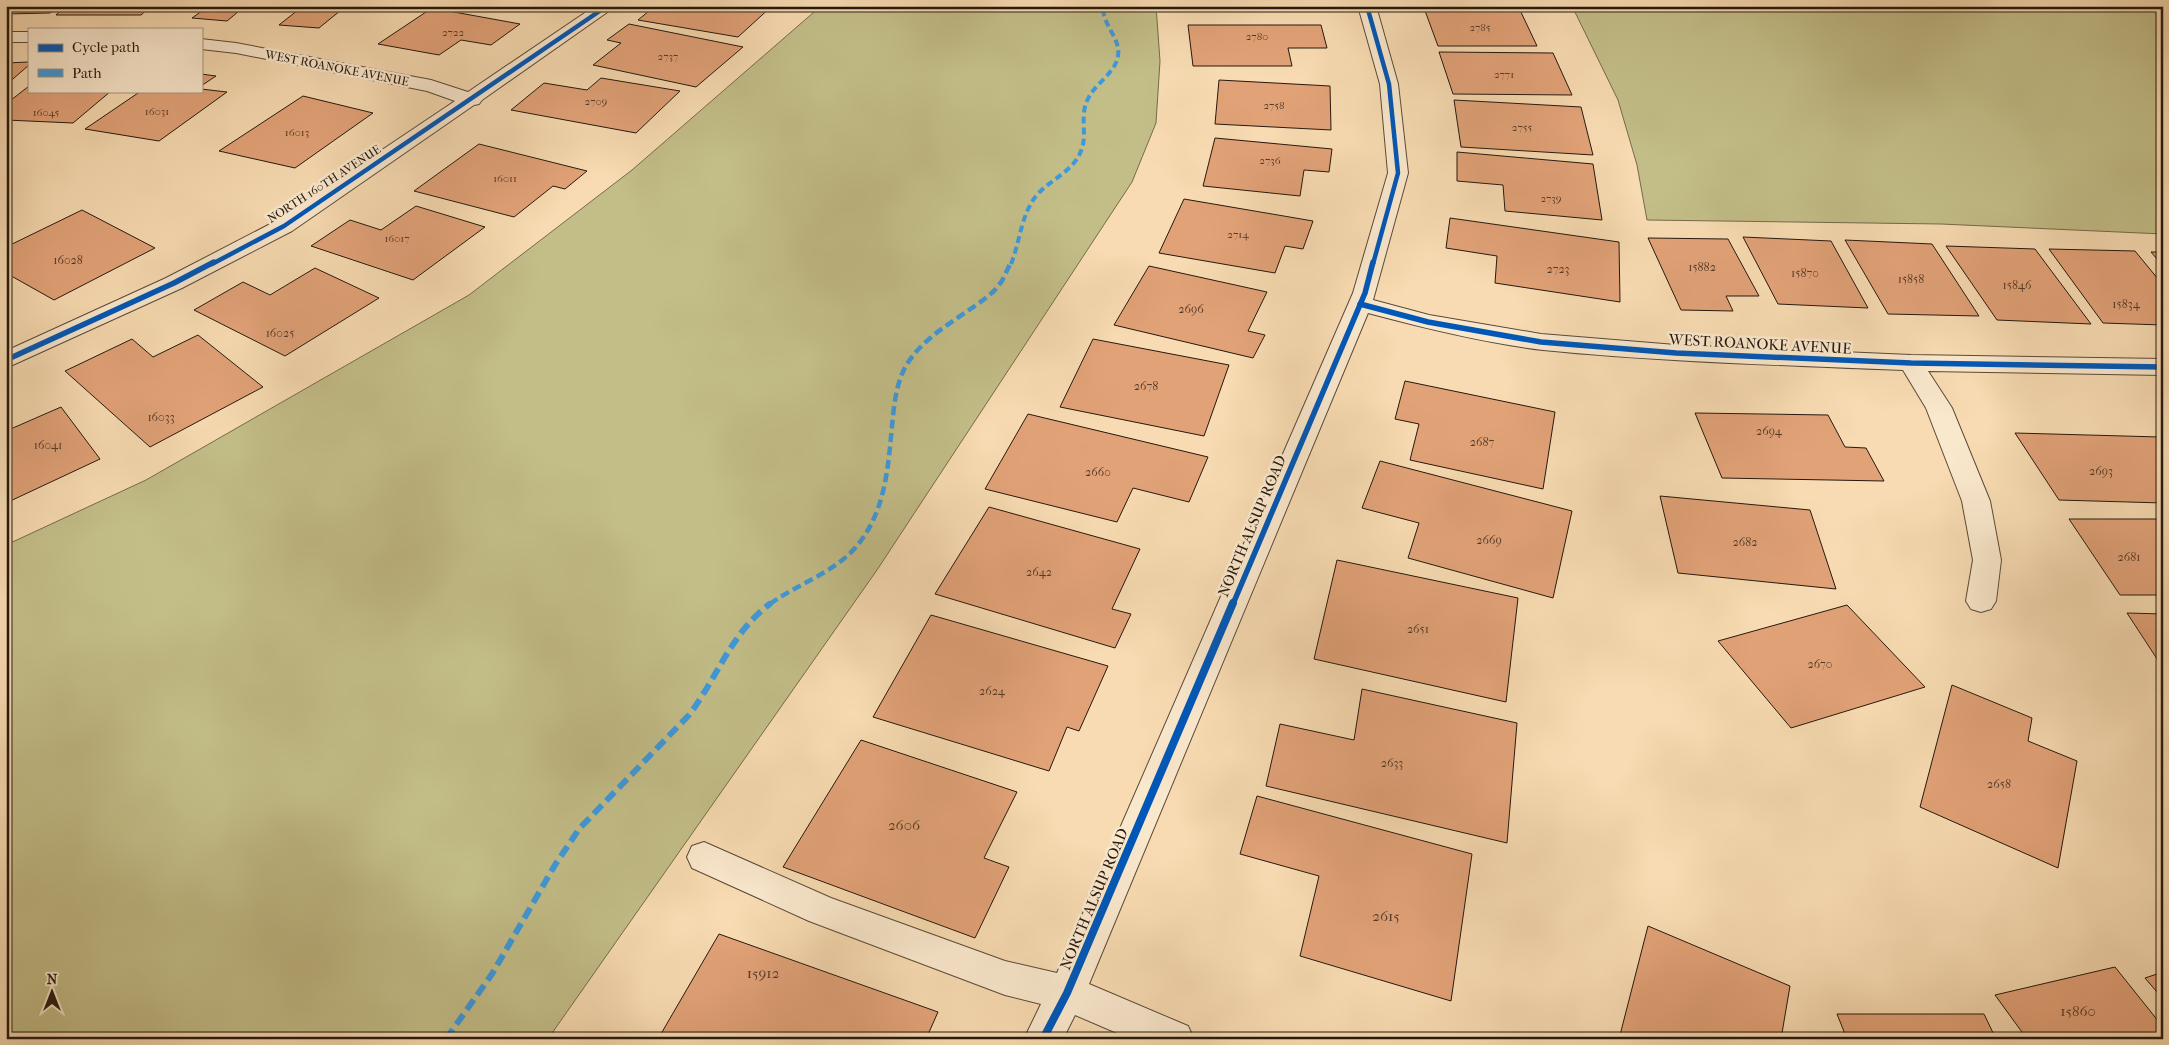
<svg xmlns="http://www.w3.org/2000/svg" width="2169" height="1045" font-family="'IM FELL French Canon',serif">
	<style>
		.green { fill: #c3be88; stroke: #746b4b }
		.building { fill: #e2a278; stroke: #25180e }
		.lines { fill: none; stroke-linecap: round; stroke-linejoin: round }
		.minor-casing { stroke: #5a4937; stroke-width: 2 }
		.minor { fill: #fae8cd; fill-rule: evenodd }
		.quiet-far2 { stroke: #3c9ade; stroke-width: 4; stroke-dasharray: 7 4; stroke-linecap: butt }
		.quiet-far1 { stroke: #3c9ade; stroke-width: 4.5; stroke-dasharray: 9 4.5; stroke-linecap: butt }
		.quiet { stroke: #3c9ade; stroke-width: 6; stroke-dasharray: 12 6; stroke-linecap: butt }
		.cycleway-far2-casing { stroke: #fae8cd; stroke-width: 7 }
		.cycleway-far1-casing { stroke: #fae8cd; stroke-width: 9 }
		.cycleway-casing { stroke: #fae8cd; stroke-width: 11 }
		.cycleway-far2 { stroke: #0057b8; stroke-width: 4.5 }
		.cycleway-far1 { stroke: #0057b8; stroke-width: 5.5 }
		.cycleway { stroke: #0057b8; stroke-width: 8 }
		.labels { text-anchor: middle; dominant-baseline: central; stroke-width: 5; stroke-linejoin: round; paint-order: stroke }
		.far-number-label { font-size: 11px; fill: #543a28 }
		.far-street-label { font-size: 12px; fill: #25180e; stroke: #fae8cd }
		.number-label { font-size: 12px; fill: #543a28 }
		.street-label { font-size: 15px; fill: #25180e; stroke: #fae8cd }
		.near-number-label { font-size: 15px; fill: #543a28 }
	</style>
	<rect width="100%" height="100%" fill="#f8dbb2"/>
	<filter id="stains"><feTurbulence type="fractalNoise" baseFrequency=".004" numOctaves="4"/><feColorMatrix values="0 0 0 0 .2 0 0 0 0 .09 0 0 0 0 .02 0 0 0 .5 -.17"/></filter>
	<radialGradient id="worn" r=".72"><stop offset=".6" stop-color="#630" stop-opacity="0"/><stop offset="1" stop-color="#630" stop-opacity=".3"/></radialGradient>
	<!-- green -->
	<g class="green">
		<polygon points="821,6 1156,6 1160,61 1156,123 1132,182 877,570 550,1036 547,1039 6,1039 6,545 146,480 469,295 632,170"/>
		<polygon points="1572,6 2163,6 2163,234 1941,224 1647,220 1637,165 1618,100"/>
	</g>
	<!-- building -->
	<g class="building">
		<polygon points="6,6 59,6 50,13 6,14"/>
		<polygon points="66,6 151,6 141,15 56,15"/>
		<polygon points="182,6 245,6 227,21 192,18 206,8"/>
		<polygon points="303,6 346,6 319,28 279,25"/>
		<polygon points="655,6 772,6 738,37 638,20"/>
		<polygon points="432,8 520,24 491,45 461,40 439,55 378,44"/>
		<polygon points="1424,8 1519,8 1537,46 1438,46"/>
		<polygon points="629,24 743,47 696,87 593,65 621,43 607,40"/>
		<polygon points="1188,25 1321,25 1327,48 1288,48 1292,66 1193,66"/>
		<polygon points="1439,52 1553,53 1572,95 1453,94"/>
		<polygon points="29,62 29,65 6,85 6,63"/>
		<polygon points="201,74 216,76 201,86"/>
		<polygon points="601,78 680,91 636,133 511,110 544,83 587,90"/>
		<polygon points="1219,80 1330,86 1331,130 1215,124"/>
		<polygon points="29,86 29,91 111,91 73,123 6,120 6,104"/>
		<polygon points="201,89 227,92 159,141 85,129 141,91 201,91"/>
		<polygon points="303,96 373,113 295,168 219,151"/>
		<polygon points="1454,100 1581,107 1593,155 1461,147"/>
		<polygon points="1215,138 1332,149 1329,172 1304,170 1300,196 1203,186"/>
		<polygon points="479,144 587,171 565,189 553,186 514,217 414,191"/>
		<polygon points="1457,152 1593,164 1602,220 1505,211 1503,185 1457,181"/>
		<polygon points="1184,199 1313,221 1303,249 1285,246 1275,273 1159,253"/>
		<polygon points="416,206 485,227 413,280 311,246 350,220 381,230"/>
		<polygon points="82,210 155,248 54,300 6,273 6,247"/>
		<polygon points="1450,218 1619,242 1620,302 1495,283 1497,256 1446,248"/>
		<polygon points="1743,237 1831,241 1868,308 1778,304"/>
		<polygon points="1648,238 1728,239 1759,296 1726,296 1733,311 1681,310"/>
		<polygon points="1845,240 1932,244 1979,316 1888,314"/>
		<polygon points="1946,246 2035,249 2091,324 1997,320"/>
		<polygon points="2049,249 2135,251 2163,285 2163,325 2103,323"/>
		<polygon points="2151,252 2163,252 2163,266"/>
		<polygon points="1149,266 1267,292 1248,331 1265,335 1253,358 1114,325"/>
		<polygon points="315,268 379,298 285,356 194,310 243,282 270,295"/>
		<polygon points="198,335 263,387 150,447 65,371 132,339 153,357"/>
		<polygon points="1093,339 1229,365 1204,436 1060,407"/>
		<polygon points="1405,381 1555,412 1543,489 1410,460 1419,424 1395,419"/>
		<polygon points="61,407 100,459 6,503 6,431"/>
		<polygon points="1695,413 1828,415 1845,447 1866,448 1884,481 1722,478"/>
		<polygon points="1028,414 1208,457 1189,502 1133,488 1117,522 985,489"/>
		<polygon points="2015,433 2160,437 2163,441 2163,503 2059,500"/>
		<polygon points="1380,461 1572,511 1553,598 1408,558 1419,523 1362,508"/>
		<polygon points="1660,496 1810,510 1836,589 1678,573"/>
		<polygon points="989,507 1140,549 1112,609 1131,614 1115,648 935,594"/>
		<polygon points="2069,519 2163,519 2163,595 2120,595"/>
		<polygon points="1337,560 1518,598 1506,702 1314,659"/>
		<polygon points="1847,605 1925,687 1791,728 1718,641"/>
		<polygon points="2127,613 2163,614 2163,668"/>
		<polygon points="931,615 1108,666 1079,731 1067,727 1049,771 873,717"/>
		<polygon points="1952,685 2032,718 2028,741 2077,761 2058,868 1920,807"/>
		<polygon points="1362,689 1517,723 1507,843 1266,786 1280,724 1354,740"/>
		<polygon points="861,740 1017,792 984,858 1009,867 975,938 783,867"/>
		<polygon points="1257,796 1472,854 1451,1001 1300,956 1319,876 1240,854"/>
		<polygon points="1648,926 1790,986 1781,1039 1619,1039"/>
		<polygon points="719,934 938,1012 926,1039 658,1039"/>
		<polygon points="2115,967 2163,1027 2163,1039 2027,1039 1995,995"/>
		<polygon points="2163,972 2163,999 2145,978"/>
		<polygon points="1837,1014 1984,1014 1996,1039 1847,1039"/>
	</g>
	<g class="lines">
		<!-- minor casing -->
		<g class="minor-casing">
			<g id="minor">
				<polygon points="595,6 616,6 482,100 479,104 474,105 292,231 182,288 6,368 6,351 166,278 276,221 455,101 427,91 236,53 201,49 201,39 236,43 431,80 468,92"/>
				<path d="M1358 6H1376L1398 84 1408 173 1373 300 1429 315 1541 334 1676 345 1911 355 2163 359V375L1928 371 1952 408 1990 501 2001 560 1996 601 1991 609 1981 612 1971 609 1966 601 1973 560 1962 501 1926 408 1903 370C1783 365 1663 362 1543 350 1485 343 1424 328 1368 313L1089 984 1188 1026 1194 1039H1131L1075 1015 1063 1039H1024L1041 1004 1005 995 809 921 692 868 687 857 692 846 704 842 831 898 1005 961 1057 973 1353 293 1388 173 1380 84Z"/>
				<rect x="6" y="32" width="23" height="10"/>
			</g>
		</g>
		<!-- minor -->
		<use href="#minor" class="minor"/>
		<!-- quiet-far2 -->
		<path class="quiet-far2" d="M1011 264C1020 242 1021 215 1036 196 1049 180 1073 172 1081 151 1088 135 1079 115 1088 99 1095 83 1115 74 1118 56 1121 38 1102 25 1103 6"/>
		<!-- quiet-far1 -->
		<path class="quiet-far1" d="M770 604C797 584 832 574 855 548 885 514 888 469 892 426 894 406 896 382 907 364 928 331 966 316 994 291L1002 281 1011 262"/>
		<!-- quiet -->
		<path class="quiet" d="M446 1039 492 974 555 865 579 829 689 715C719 675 730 634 771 603"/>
		<!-- cycleway-far2 casing -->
		<g class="cycleway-far2-casing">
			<g id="cycleway-far2">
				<polyline points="1367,6 1389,84 1398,173 1373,264"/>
				<polyline points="212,264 284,226 607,6"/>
			</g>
		</g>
		<!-- cycleway-far1 casing -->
		<g class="cycleway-far1-casing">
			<g id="cycleway-far1">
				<polyline points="1360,304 1428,322 1541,342 1676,353 1911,363 2163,367"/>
				<polyline points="6,360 174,283 214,262"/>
				<polyline points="1233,604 1365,293 1373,262"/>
			</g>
		</g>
		<!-- cycleway casing -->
		<g class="cycleway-casing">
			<polyline id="cycleway" points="1043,1039 1067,993 1233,603"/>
		</g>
		<!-- cycleway-far2 -->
		<use href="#cycleway-far2" class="cycleway-far2"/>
		<!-- cycleway-far1 -->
		<use href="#cycleway-far1" class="cycleway-far1"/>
		<!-- cycleway -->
		<use href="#cycleway" class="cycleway"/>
	</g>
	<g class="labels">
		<!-- far-number labels -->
		<g class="far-number-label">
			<text x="1480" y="27">2785</text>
			<text x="453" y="32">2722</text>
			<text x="1257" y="36">2780</text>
			<text x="668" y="56">2737</text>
			<text x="1504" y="74">2771</text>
			<text x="596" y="101">2709</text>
			<text x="1274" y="105">2758</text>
			<text x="157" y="111">16031</text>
			<text x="46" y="112">16045</text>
			<text x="1522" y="127">2755</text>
			<text x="297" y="132">16013</text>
			<text x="1270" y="160">2736</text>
			<text x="505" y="178">16011</text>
			<text x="1551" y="198">2739</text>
			<text x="1238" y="234">2714</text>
			<text x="397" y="238">16017</text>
		</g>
		<!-- far-street labels -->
		<g class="far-street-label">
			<text transform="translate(337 68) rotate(11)">WEST ROANOKE AVENUE</text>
			<text transform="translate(324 184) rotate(-33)">NORTH 160TH AVENUE</text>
		</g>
		<!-- number labels -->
		<g class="number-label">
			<text x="68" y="260">16028</text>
			<text x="1702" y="267">15882</text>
			<text x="1558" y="269">2723</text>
			<text x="1805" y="273">15870</text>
			<text x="1911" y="279">15858</text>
			<text x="2017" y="285">15846</text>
			<text x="2126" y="304">15834</text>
			<text x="1191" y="309">2696</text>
			<text x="280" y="333">16025</text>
			<text x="1146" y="386">2678</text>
			<text x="161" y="417">16033</text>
			<text x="1769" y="431">2694</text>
			<text x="1482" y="442">2687</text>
			<text x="48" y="445">16041</text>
			<text x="2101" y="471">2693</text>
			<text x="1098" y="472">2660</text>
			<text x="1489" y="540">2669</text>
			<text x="1745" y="542">2682</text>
			<text x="2129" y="557">2681</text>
			<text x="1039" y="572">2642</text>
			<text x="1418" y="629">2651</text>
			<text x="1820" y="664">2670</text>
			<text x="992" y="691">2624</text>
			<text x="1392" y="763">2633</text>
			<text x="1999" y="784">2658</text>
		</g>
		<!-- street labels -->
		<g class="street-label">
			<text transform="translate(1760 344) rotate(3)">WEST ROANOKE AVENUE</text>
			<text transform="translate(1252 526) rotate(-67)">NORTH ALSUP ROAD</text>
			<text transform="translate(1094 899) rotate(-67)">NORTH ALSUP ROAD</text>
		</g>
		<!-- near-number labels -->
		<g class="near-number-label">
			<text x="904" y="825">2606</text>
			<text x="1386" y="916">2615</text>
			<text x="763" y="973">15912</text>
			<text x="2078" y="1011">15860</text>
		</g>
	</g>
	<!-- margin -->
	<rect width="2169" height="1045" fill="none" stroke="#f8dbb2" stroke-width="25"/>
	<rect x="8" y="8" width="2154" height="1030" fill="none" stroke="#25180e" stroke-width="2.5"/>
	<rect x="12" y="12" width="2144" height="1020" fill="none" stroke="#25180e"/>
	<!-- legend -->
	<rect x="28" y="28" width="175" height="65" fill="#fae8cd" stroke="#a59581"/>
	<rect x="38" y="44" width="25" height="8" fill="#0057b8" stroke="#a59581"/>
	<text x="72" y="52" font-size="15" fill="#25180e">Cycle path</text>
	<rect x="38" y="69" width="25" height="8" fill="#3c9ade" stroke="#a59581"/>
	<text x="72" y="78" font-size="15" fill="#25180e">Path</text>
	<!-- north arrow -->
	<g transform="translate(52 992)" stroke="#fae8cd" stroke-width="4" paint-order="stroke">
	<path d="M0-4L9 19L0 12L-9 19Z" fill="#25180e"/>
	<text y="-8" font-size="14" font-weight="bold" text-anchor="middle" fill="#25180e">N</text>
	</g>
	<rect width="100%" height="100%" filter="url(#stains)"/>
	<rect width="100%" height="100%" fill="url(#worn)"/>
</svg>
